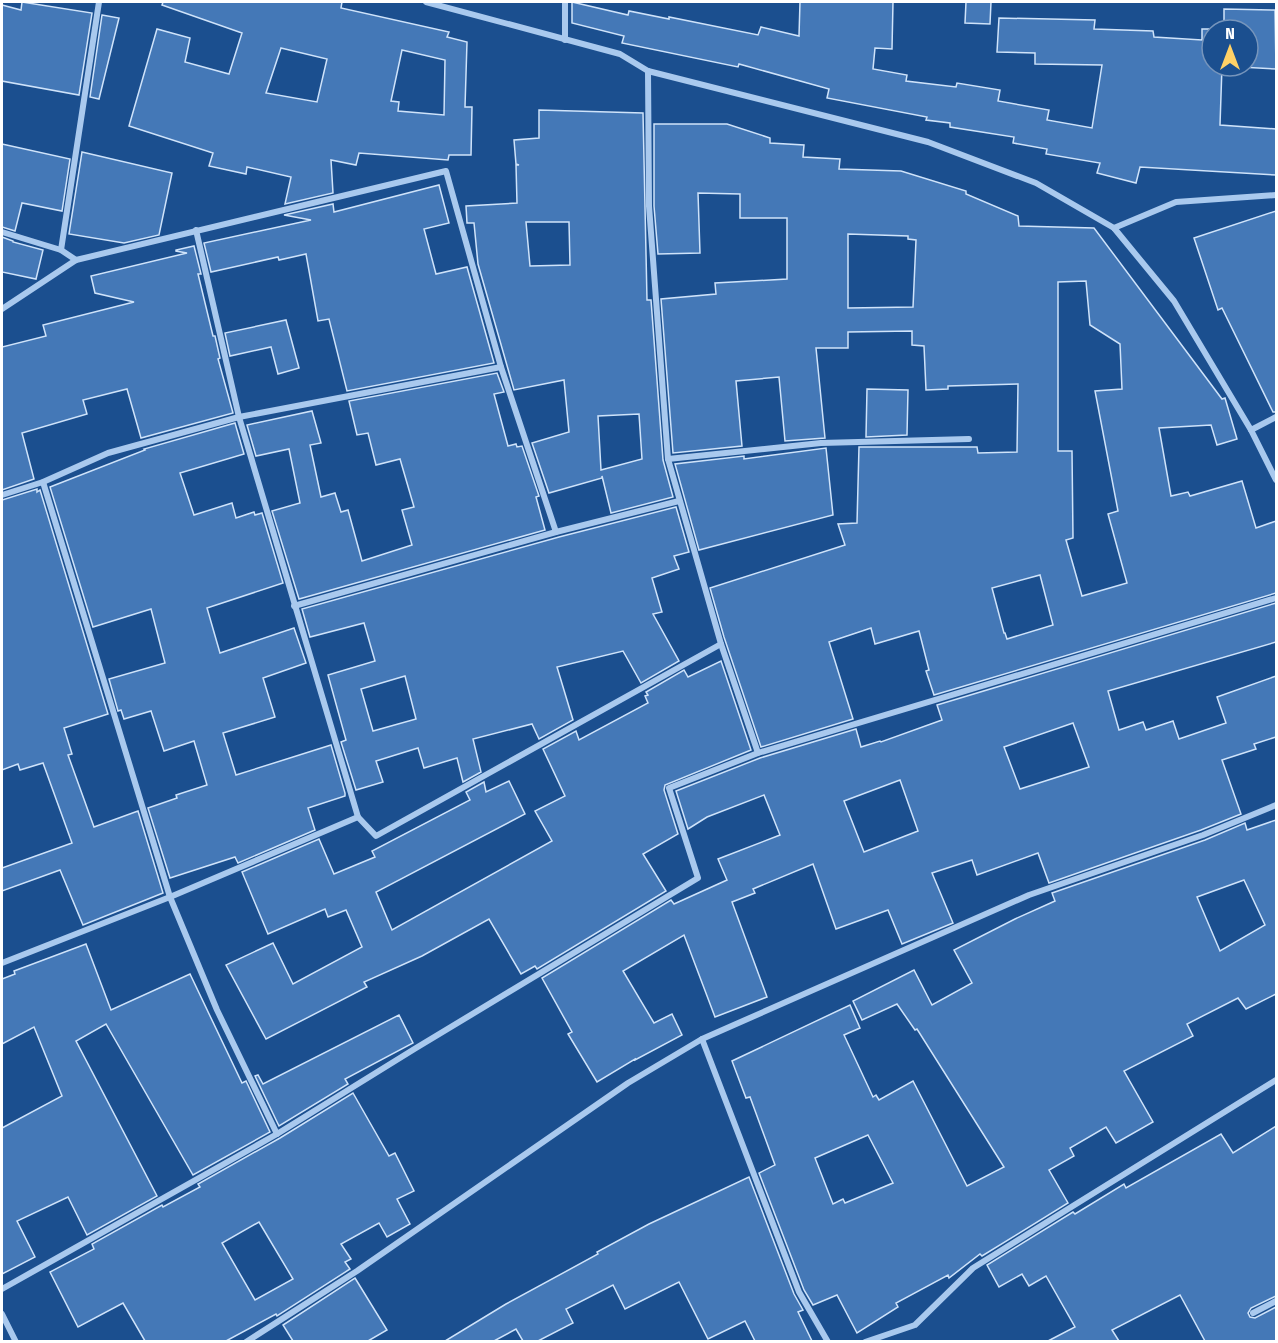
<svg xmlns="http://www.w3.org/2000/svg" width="1278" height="1343" font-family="'Fira Sans Condensed',sans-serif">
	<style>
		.building { fill: #4478b7; stroke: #cfe3fa; stroke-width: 1.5; fill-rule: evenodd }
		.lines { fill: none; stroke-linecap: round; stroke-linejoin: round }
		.street { stroke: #a9c9ee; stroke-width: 6 }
	</style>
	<rect width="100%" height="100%" fill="#1b4f8f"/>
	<!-- building -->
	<g class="building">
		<polygon points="22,2 92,13 79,95 2,81 2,5 21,10"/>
		<path d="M163 2H342L341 8 449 32 447 37 467 42 465 107H472L471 155H449L448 160 359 153 356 165 331 160 333 193 285 204 291 177 247 167 246 174 209 166 213 153 129 126 157 29 190 38 185 62 229 74 242 33 162 5ZM281 48 327 59 317 102 266 93ZM402 50 445 60 444 115 398 111 399 102 391 101Z"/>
		<path d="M572 2 628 15 629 11 669 19V17L758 35 761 27 799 36 800 2H893L892 49 875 48 873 69 907 75 906 81 956 87 957 83 1000 90 998 101 1049 110 1047 120 1092 128 1102 65 1035 64V53L997 52 999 18 1095 20 1094 29 1153 31 1154 37 1202 40V29H1224V9L1275 10 1276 69 1222 66 1220 125 1276 129V175L1140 167 1136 183 1097 173 1100 163 1046 154 1047 149 1013 143 1014 137 950 127V123L926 120 927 117 827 98 829 89 739 64 738 67 622 43 624 36 572 23ZM1212 30H1248V66H1212Z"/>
		<polygon points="966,2 991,2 990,24 965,23"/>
		<polygon points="102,15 119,18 99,99 90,97"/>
		<path d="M539 110 643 113 647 300H651L663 460 673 497 611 513 602 476V478L549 493 532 443 569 432 564 380 514 390 478 264 474 223H467L466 206 517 203 516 165H519L516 164 514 140 539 138ZM526 222H569L570 265 530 266ZM639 414 642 459 601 470 598 416Z"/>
		<path d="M654 124H727L770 138V143L804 145 803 157 840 159 839 169 901 171 966 191V194L1018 216 1019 226 1094 228 1222 399 1225 398 1237 439 1217 445 1211 425 1159 428 1171 496 1188 492 1190 496 1242 481 1256 528 1276 521V593L934 695 926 671 929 670 919 631 875 644 871 628 829 642 853 719 761 747 724 637 710 588 845 545 838 524 857 523 859 447H977L978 453 1017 452 1018 384 948 386V389L926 390 924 346 912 345V331L848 332V348H816L825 438 785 441 779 377 736 381 742 446 673 453 661 299 716 294 715 283 787 279V218H740V194L698 193 700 253 658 254 654 206ZM848 234 908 236V239L916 240 913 307 848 308ZM1086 281 1090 325 1120 344 1122 389 1095 391 1118 511 1108 514 1127 583 1082 596 1066 540 1073 538 1072 451H1058V282ZM1040 575 1053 625 1007 639 1005 633H1004L992 588Z"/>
		<polygon points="2,144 70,159 62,211 22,203 15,231 2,227"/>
		<polygon points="82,152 172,173 159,235 124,243 69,234"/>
		<polygon points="439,185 449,223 424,229 436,274 467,267 494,363 347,391 329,319 318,321 306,254 279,260 278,257 211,272 204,243 311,220 284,215 333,204 334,212"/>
		<polygon points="1276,211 1276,412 1273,412 1222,308 1218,310 1194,238"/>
		<polygon points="2,237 13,241 13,242 43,250 36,279 2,272"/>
		<polygon points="194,246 201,274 198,274 213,336 215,336 220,358 218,359 233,413 141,438 127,389 83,400 87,414 22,433 34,479 2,490 2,347 46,336 43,325 134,302 95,293 91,276 187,253 176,251 176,250"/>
		<polygon points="286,320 299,368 278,374 271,347 230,356 225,333"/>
		<polygon points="497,373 504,392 494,394 508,446 516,444 517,447 522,446 539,496 536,497 545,530 299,599 272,511 300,503 289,449 256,456 247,425 312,411 321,443 310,445 321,497 335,493 341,512 348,510 362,561 412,545 402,510 414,507 400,459 376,465 368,433 357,435 349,401"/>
		<polygon points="867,389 908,390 907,435 866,437"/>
		<polygon points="235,423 244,454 180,473 194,515 232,503 236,518 254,512 255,515 262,513 283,583 207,608 220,653 294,628 306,663 263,678 275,717 223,733 236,775 331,745 345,793 345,796 308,808 315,830 238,863 235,857 170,878 148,808 177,798 176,795 207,785 194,741 164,751 151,711 124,719 121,710 118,711 109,679 165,663 151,609 93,627 50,487 145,450 144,449"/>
		<polygon points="826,448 833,515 699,550 675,464 744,456 744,459"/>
		<polygon points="37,489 37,492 40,490 108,714 64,728 72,754 68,755 94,827 138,811 163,893 83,925 60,870 2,891 2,868 72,843 43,763 20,770 18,764 2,770 2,500"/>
		<path d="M676 507 689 552 674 556 679 569 652 578 662 612 653 614 679 661 641 683 623 651 557 667 573 720 539 739 532 724 473 739 481 772 463 782 457 758 424 768 418 748 376 761 383 782 356 790 341 742 346 740 328 675 375 661 364 623 310 637 302 609 559 537ZM405 676 416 719 373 731 361 689Z"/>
		<path d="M1276 603V642L1108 691 1119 730 1143 722 1146 730 1173 721 1179 739 1226 723 1217 697 1276 676V737L1254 744 1256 749 1222 760 1241 814 1201 830 1049 883 1038 853 977 875 972 860 932 873 953 923 902 944 888 910 836 929 813 864 753 889 755 893 732 902 767 997 715 1017 684 935 623 971 654 1023 672 1014 682 1035 635 1060V1059L597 1082 568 1034 572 1032 542 978 671 900 674 904 727 880 718 859 780 835 764 795 707 817 688 829 676 791 760 758 856 729 861 747 880 741 881 742 942 720 937 705ZM1073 723 1089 767 1020 789 1004 747ZM900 780 918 831 864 852 844 801Z"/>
		<polygon points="721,661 751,750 665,785 664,790 678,834 643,854 666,891 537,969 535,966 521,974 489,919 422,956 364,982 367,987 266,1039 226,965 273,943 293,984 362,947 346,910 328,917 325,909 268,934 242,872 319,839 334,874 375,857 372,851 470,800 466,792 484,782 486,792 509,781 525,814 376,892 392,930 552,841 535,811 565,796 543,749 576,731 579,740 648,703 645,696 648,695 646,692 684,670 688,677"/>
		<path d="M1276 820V994L1246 1009 1238 998 1187 1024 1193 1036 1124 1071 1153 1122 1116 1143 1106 1127 1070 1148 1074 1156 1049 1170 1068 1203 982 1256 980 1254 949 1278 948 1275 896 1303 898 1307 857 1333 837 1295 813 1305 804 1290 759 1173 775 1165 750 1097 746 1098 732 1061 850 1005 860 1028 844 1035 873 1097 876 1095 879 1100 913 1081 967 1186 1004 1167 917 1029 915 1030 897 1004 862 1020 853 1001 914 970 932 1005 972 983 954 950 1015 919 1055 901 1052 893 1205 840 1245 823 1247 830ZM1244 880 1265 925 1220 951 1197 897ZM868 1135 893 1183 845 1203 843 1199 833 1204 815 1158Z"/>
		<polygon points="86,944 111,1010 190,974 242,1083 246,1081 270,1132 193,1175 106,1024 76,1041 157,1196 87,1235 68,1197 17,1221 35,1257 2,1274 2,1128 62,1096 34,1027 2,1044 2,979 15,974 14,971"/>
		<polygon points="399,1015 413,1043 345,1079 348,1084 279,1126 255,1076 258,1075 263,1084"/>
		<path d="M353 1093 389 1156 395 1153 414 1191 397 1199 410 1224 387 1237 379 1223 341 1244 351 1259 345 1262 350 1269 277 1316 276 1314 226 1341H145L123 1303 78 1327 50 1272 94 1249 92 1244 162 1205 163 1207 200 1187 198 1184 280 1138ZM259 1222 293 1279 255 1300 222 1243Z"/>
		<polygon points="1276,1126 1276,1296 1251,1308 1248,1313 1250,1317 1255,1318 1276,1307 1276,1341 1205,1341 1180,1295 1112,1330 1119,1341 1048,1341 1075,1327 1046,1276 1029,1286 1022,1274 999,1287 987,1265 1073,1212 1075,1214 1124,1184 1126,1188 1221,1134 1233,1153"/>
		<polygon points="749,1177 794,1294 803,1310 798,1312 812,1341 755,1341 745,1321 708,1339 679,1282 625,1309 613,1285 566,1309 573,1323 538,1341 523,1341 516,1329 494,1341 445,1341 506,1304 598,1254 597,1252 649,1224"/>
		<polygon points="355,1278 387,1330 368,1341 293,1341 283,1325"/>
	</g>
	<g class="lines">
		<!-- street -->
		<g class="street">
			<polyline points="426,2 620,54 648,71 928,142 1036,183 1114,228 1174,301 1251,430 1276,480"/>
			<polyline points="565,40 565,2"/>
			<polyline points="648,71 649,206 668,459 721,644 758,753"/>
			<polyline points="1114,228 1176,202 1276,195"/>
			<polyline points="196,230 239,417 358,817 376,836 721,644"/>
			<polyline points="2,232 61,250 76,260"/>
			<polyline points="61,250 99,2"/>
			<polyline points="2,309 76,260 446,171 501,367 556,532"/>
			<polyline points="1251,430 1276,417"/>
			<polyline points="668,459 821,443 969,439"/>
			<polyline points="43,482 170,897 217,1010 277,1134"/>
			<polyline points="2,495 43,482 108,453 239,417 501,367"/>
			<polyline points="294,606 556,532 679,501"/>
			<polyline points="2,963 170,897 358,817"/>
			<polyline points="702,1039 799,1292 828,1342"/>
			<polyline points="2,1289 277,1134 416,1048 698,878 669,788 758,753 1276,598"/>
			<polyline points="1253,1313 1276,1301"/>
			<polyline points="2,1314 16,1342"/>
			<polyline points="246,1342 357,1271 628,1083 702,1039 1029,895 1203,835 1276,805"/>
			<polyline points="865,1342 915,1325 973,1268 1276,1080"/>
		</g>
	</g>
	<!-- border -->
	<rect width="1278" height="1343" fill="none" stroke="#ffffff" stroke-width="6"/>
	<!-- north arrow -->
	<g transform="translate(1230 48)"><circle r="28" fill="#1b4f8f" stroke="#7695bc" stroke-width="1.5"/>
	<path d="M0-4.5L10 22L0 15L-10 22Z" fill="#ffd166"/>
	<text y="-9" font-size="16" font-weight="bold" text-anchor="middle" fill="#ffffff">N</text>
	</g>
</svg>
